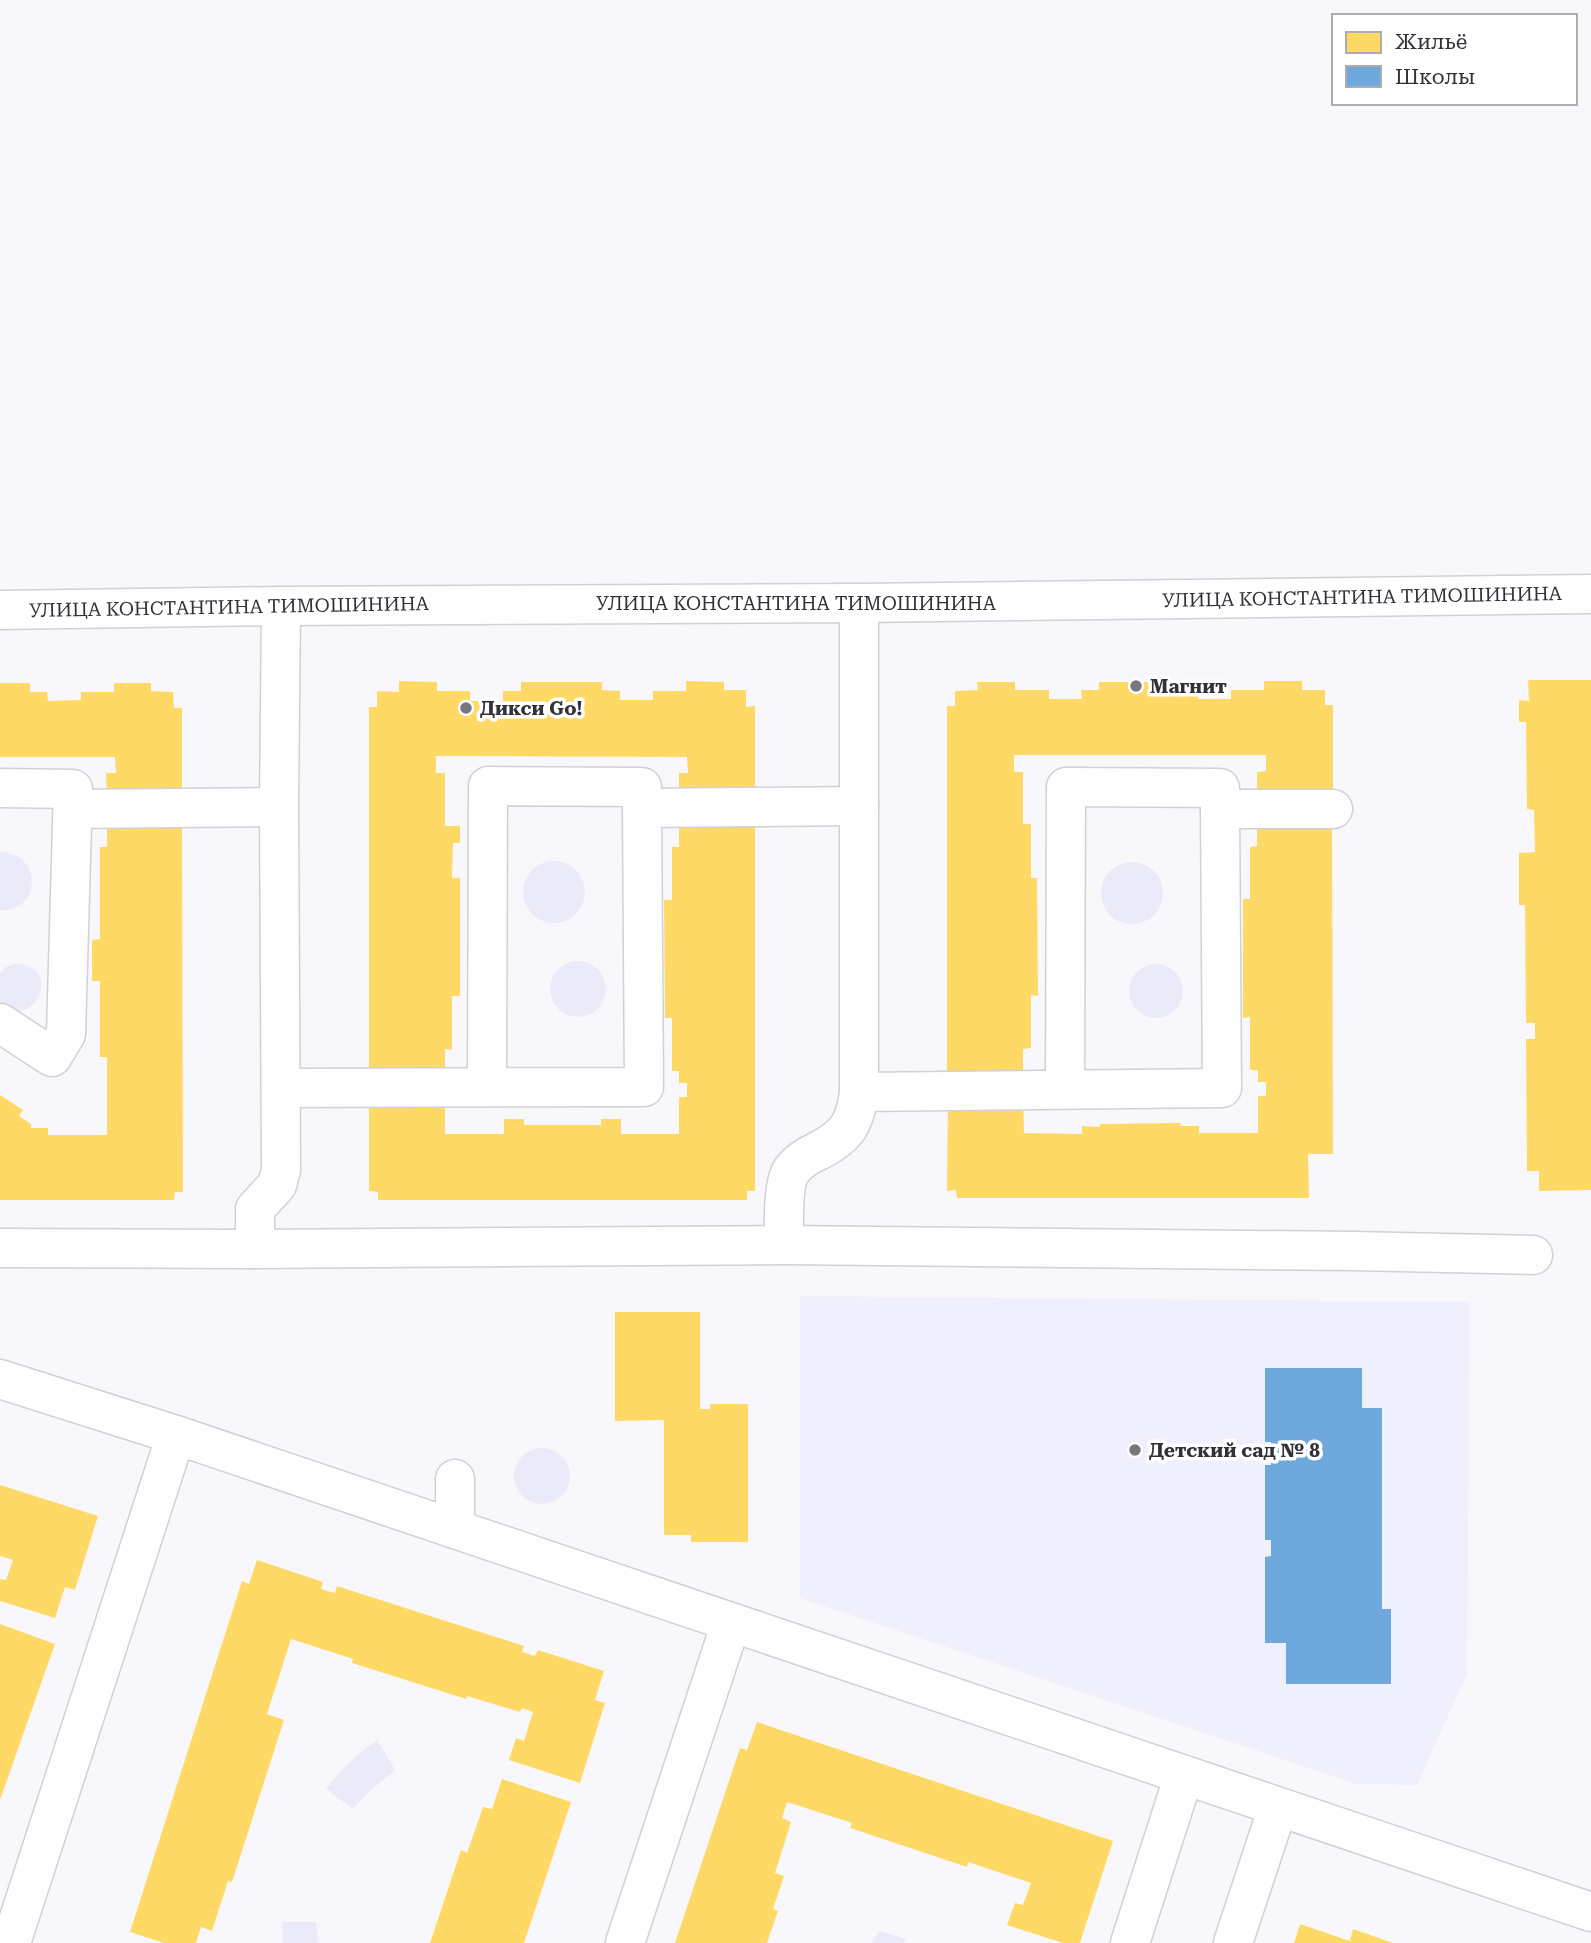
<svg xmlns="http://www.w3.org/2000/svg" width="1591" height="1943" font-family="'Roboto Serif',serif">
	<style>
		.built { fill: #efeffd }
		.green { fill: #ebeaf9 }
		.homes { fill: #ffd966 }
		.schools { fill: #6fa8dc }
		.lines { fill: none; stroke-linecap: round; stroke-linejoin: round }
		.minor-casing { stroke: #d1d0d6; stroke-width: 41 }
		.minor { stroke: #fefeff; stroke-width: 38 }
		.poi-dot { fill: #77777d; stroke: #fff; stroke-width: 2.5 }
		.labels { text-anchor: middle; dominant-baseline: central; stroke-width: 7; stroke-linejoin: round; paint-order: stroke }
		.street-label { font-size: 19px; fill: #313139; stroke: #fff }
		.poi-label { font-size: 19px; font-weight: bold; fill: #313139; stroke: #fff; text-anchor: start }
	</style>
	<rect width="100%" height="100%" fill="#f8f8fc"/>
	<!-- built -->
	<polygon class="built" points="800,1296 1470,1302 1467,1674 1417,1785 1357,1784 800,1598"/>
	<!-- green -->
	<g class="green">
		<path d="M0 852C44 853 41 913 0 910Z"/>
		<circle cx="554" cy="892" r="31"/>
		<circle cx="1132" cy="893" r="31"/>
		<circle cx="578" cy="989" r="28"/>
		<circle cx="1156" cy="991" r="27"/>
		<path d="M14 964C67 963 32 1037 0 1001V973L6 967Z"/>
		<circle cx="542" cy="1476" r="28"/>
		<path d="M377 1740 395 1770 369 1792 353 1809 326 1789C341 1770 357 1754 377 1740Z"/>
		<polygon points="282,1922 316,1922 318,1943 283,1943"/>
		<polygon points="879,1931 906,1939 904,1943 872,1943"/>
	</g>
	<!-- homes -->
	<g class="homes">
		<polygon points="1528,680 1591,680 1591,1190 1539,1191 1539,1171 1527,1171 1526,1039 1535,1039 1535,1023 1526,1023 1525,905 1519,905 1519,853 1535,852 1534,810 1527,809 1526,722 1519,722 1519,700 1529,701"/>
		<polygon points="399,681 437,682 437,691 470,691 470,701 503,701 503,691 521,691 521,682 602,682 602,690 620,691 620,700 653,700 653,691 686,691 686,681 724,682 724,690 746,690 746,707 755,706 755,798 679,798 679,773 688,773 687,757 436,756 436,773 445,773 445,826 460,826 460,843 453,843 452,878 460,878 460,996 452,996 452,1050 445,1049 445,1079 369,1079 369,707 377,707 377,691 399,692"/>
		<polygon points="1264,681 1302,681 1302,690 1325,690 1325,705 1333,705 1333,797 1257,797 1257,772 1266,771 1266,755 1014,755 1014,772 1023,772 1023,824 1031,824 1031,878 1037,878 1038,996 1031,995 1031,1048 1023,1049 1023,1079 947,1078 947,706 955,706 955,691 978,690 977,682 1015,682 1015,690 1049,690 1049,699 1082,699 1081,690 1099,690 1099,682 1180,682 1180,690 1198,690 1198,699 1231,699 1231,690 1264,690"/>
		<polygon points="0,683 30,683 30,692 47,692 48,701 81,700 81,692 114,692 114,683 151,683 151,691 173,692 174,708 182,708 182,798 107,798 106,773 116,773 115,757 0,757"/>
		<polygon points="1257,816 1332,816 1333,1154 1308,1154 1309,1198 957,1198 956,1190 947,1191 948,1098 1023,1098 1024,1133 1082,1134 1082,1126 1100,1127 1100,1124 1181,1123 1180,1126 1199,1126 1199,1133 1258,1133 1258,1096 1266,1096 1266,1082 1258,1082 1258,1070 1250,1070 1250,1017 1243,1018 1243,899 1250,899 1250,847 1257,846"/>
		<polygon points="107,818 182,818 183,1192 175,1192 174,1200 0,1200 0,1095 23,1110 19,1116 31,1124 31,1128 48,1128 48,1135 107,1135 107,1057 100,1057 100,981 92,981 92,940 100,939 100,847 107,847"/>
		<polygon points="679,818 755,818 755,1191 747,1191 747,1200 378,1200 378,1192 369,1191 369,1099 445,1099 445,1134 504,1134 504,1119 524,1119 524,1125 601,1125 601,1119 621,1119 621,1134 679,1134 679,1097 687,1097 687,1083 679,1083 679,1071 672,1071 672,1018 665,1018 664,900 672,900 672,847 679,847"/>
		<polygon points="615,1312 700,1312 700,1409 710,1409 710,1404 748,1404 748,1542 691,1542 691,1535 664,1535 664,1420 615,1421"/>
		<polygon points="0,1485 98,1516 75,1590 65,1587 55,1618 0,1601 0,1579 6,1580 13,1560 0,1556"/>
		<polygon points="257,1560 323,1582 321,1589 335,1593 337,1586 524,1646 522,1652 535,1656 538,1650 604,1671 595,1700 605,1703 580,1783 509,1760 516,1738 524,1741 533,1712 522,1708 520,1712 467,1696 466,1699 352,1663 353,1659 291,1639 267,1714 284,1720 232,1882 228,1881 212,1931 201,1927 196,1943 164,1943 130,1932 242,1581 249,1584"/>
		<polygon points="0,1624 55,1644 0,1800"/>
		<polygon points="757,1722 1113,1841 1080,1943 1063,1943 1007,1925 1015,1903 1023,1905 1031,1883 968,1862 967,1867 850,1828 852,1823 787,1802 782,1818 791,1822 775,1873 784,1876 773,1909 778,1911 767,1943 675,1943 740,1748 747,1750"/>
		<polygon points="502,1779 571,1802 524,1943 430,1943 461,1850 467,1853 483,1807 492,1809"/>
		<polygon points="1300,1924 1350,1941 1353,1929 1393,1943 1294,1943"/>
	</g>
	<!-- schools -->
	<polygon class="schools" points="1265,1368 1362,1368 1362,1408 1382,1408 1382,1609 1391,1609 1391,1684 1286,1684 1286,1643 1265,1643 1265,1557 1271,1556 1271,1540 1265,1540 1265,1465 1271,1465 1271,1442 1265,1442"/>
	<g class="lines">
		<!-- minor casing -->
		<g class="minor-casing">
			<g id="minor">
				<polyline points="0,610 281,606 859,603 1591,594"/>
				<polyline points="0,788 73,789 66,1034 52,1057 0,1023"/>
				<polyline points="73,809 279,807"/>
				<polyline points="487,1087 488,786 642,787 642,808"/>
				<polyline points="281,1088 644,1087 642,808 859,806"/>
				<polyline points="1065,1089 1066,787 1220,788 1220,809"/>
				<polyline points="859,1092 1222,1088 1220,809 1333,809"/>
				<path d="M784 1245C784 1228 782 1183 792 1170 798 1162 809 1155 818 1151 847 1136 855 1124 859 1092V603"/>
				<polyline points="0,1248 255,1249 784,1245 1353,1251 1533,1255"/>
				<polyline points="255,1249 255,1209 277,1185 281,1170 279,807 281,606"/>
				<polyline points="0,1379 176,1435 1591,1912"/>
				<polyline points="455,1479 455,1529"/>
				<polyline points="11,1943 176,1435"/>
				<polyline points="625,1943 731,1623"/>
				<polyline points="1130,1943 1184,1775"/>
				<polyline points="1233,1943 1278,1807"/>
			</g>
		</g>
		<!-- minor -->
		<use href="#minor" class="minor"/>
	</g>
	<!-- markers -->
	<g class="poi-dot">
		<circle cx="1136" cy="686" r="7"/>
		<circle cx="466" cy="708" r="7"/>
		<circle cx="1135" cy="1450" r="7"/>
	</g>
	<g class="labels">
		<!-- street labels -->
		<g class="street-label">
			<text transform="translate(1362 597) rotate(-1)">УЛИЦА КОНСТАНТИНА ТИМОШИНИНА</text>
			<text x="796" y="603">УЛИЦА КОНСТАНТИНА ТИМОШИНИНА</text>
			<text transform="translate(229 607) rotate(-1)">УЛИЦА КОНСТАНТИНА ТИМОШИНИНА</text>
		</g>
		<!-- poi labels -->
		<g class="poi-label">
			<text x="1150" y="686">Магнит</text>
			<text x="480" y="708">Дикси Go!</text>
			<text x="1149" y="1450">Детский сад № 8</text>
		</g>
	</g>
	<!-- legend -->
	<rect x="1332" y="14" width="245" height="91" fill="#ffffff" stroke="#adadb0" stroke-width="2"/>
	<rect x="1346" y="32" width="35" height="21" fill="#ffd966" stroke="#adadb0" stroke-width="2"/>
	<text x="1395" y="49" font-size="21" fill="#313139">Жильё</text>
	<rect x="1346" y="66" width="35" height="21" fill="#6fa8dc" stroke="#adadb0" stroke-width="2"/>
	<text x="1395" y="84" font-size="21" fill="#313139">Школы</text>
</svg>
